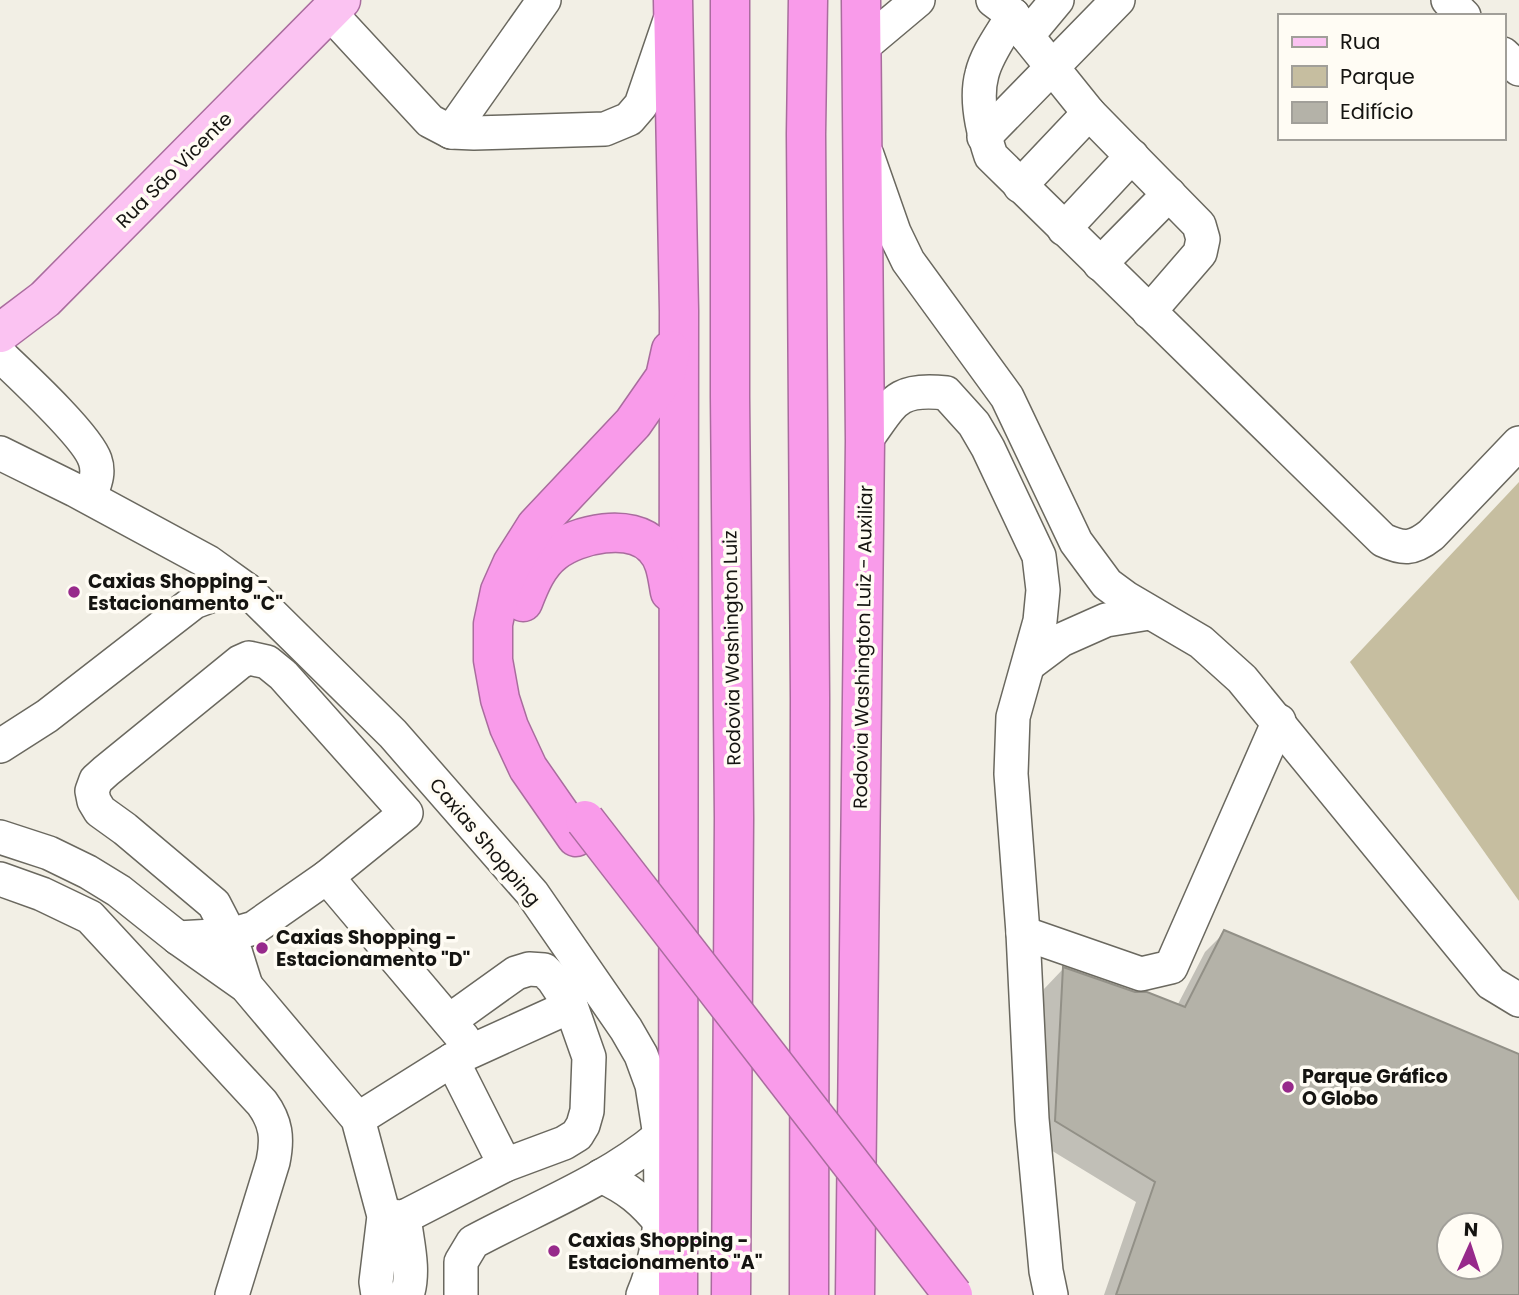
<svg xmlns="http://www.w3.org/2000/svg" width="1519" height="1295" font-family="Poppins,sans-serif">
	<style>
		.green { fill: #c6bea0 }
		.shadow { fill: #0003; fill-rule: evenodd }
		.building { fill: #b4b2a8; stroke: #929087; stroke-width: 2; fill-rule: evenodd }
		.lines { fill: none; stroke-linecap: round; stroke-linejoin: round }
		.minor-casing { stroke: #6a685f; stroke-width: 36 }
		.major-casing { stroke: #a96c9e; stroke-width: 41 }
		.highway-casing { stroke: #a96c9e; stroke-width: 41 }
		.minor { stroke: #fff; stroke-width: 33 }
		.major { stroke: #fbc3f2; stroke-width: 38 }
		.highway { stroke: #f99bea; stroke-width: 38 }
		.highway-bridge-casing { stroke: #a96c9e; stroke-width: 41; stroke-linecap: butt }
		.highway-bridge { stroke: #f99bea; stroke-width: 38 }
		.poi-dot { fill: #972a8b; stroke: #fffcf4; stroke-width: 2.5 }
		.labels { text-anchor: middle; dominant-baseline: central; stroke-width: 7; stroke-linejoin: round; paint-order: stroke }
		.street-label { font-size: 19px; fill: #151411; stroke: #fffcf4 }
		.poi-label { font-size: 19px; font-weight: bold; fill: #151411; stroke: #fffcf4; text-anchor: start }
	</style>
	<rect width="100%" height="100%" fill="#f2efe5"/>
	<!-- green -->
	<polygon class="green" points="1519,482 1519,901 1350,662"/>
	<!-- shadow -->
	<path class="shadow" d="M1225 932 1519 1056V1295H1104L1136 1202 1036 1141 1044 989 1063 969 1177 1006 1205 952ZM1449 1225H1491V1267H1449Z"/>
	<!-- building -->
	<path class="building" d="M1224 930 1519 1054V1295H1116L1155 1182 1055 1121 1063 967 1135 992H1147L1185 1007ZM1449 1225H1491V1267H1449Z"/>
	<g class="lines">
		<!-- minor casing -->
		<g class="minor-casing">
			<g id="minor">
				<polyline points="993,0 1013,15 1027,36 1057,0"/>
				<polyline points="1448,0 1464,16"/>
				<polyline points="330,13 430,121 451,132 474,133 605,129 629,119 641,105 669,23"/>
				<path d="M1013 15C1003 33 987 53 982 74 975 99 983 132 991 156L1383 540C1403 549 1412 550 1431 535L1519 443"/>
				<polyline points="1027,36 1089,113 1199,225 1203,239 1200,253 1149,312"/>
				<polyline points="862,47 918,0"/>
				<polyline points="1503,54 1519,69"/>
				<polyline points="451,132 544,0"/>
				<polyline points="984,137 1118,0"/>
				<polyline points="867,155 894,232 908,261 1007,397 1076,542 1107,584 1126,598 1201,642 1242,679 1491,983 1519,1000"/>
				<polyline points="1020,186 1089,113"/>
				<polyline points="1064,229 1132,156"/>
				<polyline points="1100,264 1169,194"/>
				<path d="M0 355C21 375 87 436 95 460 100 474 94 485 90 497"/>
				<path d="M865 441C893 404 894 387 946 393L974 424 988 448 1039 556 1043 590 1040 621 1013 717 1011 774 1023 933 1032 1119 1046 1271 1051 1295"/>
				<polyline points="0,453 75,490 208,562 247,590 393,734 532,893 626,1029 641,1055 652,1085 660,1136"/>
				<polyline points="1029,664 1061,640 1106,620 1149,613"/>
				<polyline points="0,746 47,716 194,602 229,589 247,590"/>
				<polyline points="0,837 49,853 88,872 119,891 178,938 246,986 358,1119 384,1216 376,1282 378,1295"/>
				<polyline points="327,877 463,1038"/>
				<path d="M0 879 42 894 90 917 262 1103C276 1122 278 1138 273 1162L232 1295"/>
				<polyline points="1023,933 1141,974 1171,967 1279,721"/>
				<polyline points="178,938 230,935 254,928 327,877 406,813 283,675 267,662 249,658 240,662 106,771 96,780 92,791 94,801 100,811 125,829 214,904 230,935 246,986"/>
				<polyline points="452,1060 505,1165"/>
				<polyline points="358,1119 452,1060 571,1006"/>
				<path d="M601 1176C629 1189 642 1200 662 1224"/>
				<polyline points="384,1216 404,1217 505,1165 564,1143 577,1135 583,1125 587,1111 589,1057 571,1006 553,979 544,970 529,969 516,973 449,1021"/>
				<path d="M404 1217C407 1242 415 1271 407 1295"/>
				<path d="M461 1295V1262L473 1242C536 1208 605 1182 660 1136 661 1191 665 1244 643 1295"/>
			</g>
		</g>
		<!-- major casing -->
		<g class="major-casing">
			<polyline id="major" points="0,333 45,299 341,0"/>
		</g>
		<!-- highway casing -->
		<g class="highway-casing">
			<g id="highway">
				<polyline points="673,0 679,311 678,1295"/>
				<polyline points="730,0 730,397 734,818 731,1295"/>
				<polyline points="808,0 806,134 810,698 809,1295"/>
				<path d="M523 602C530 584 538 564 554 552 577 534 631 522 654 547 666 559 667 576 670 592"/>
				<polyline points="576,837 528,768 509,727 500,699 493,660 493,624 500,591 512,564 536,526 633,423 665,377 671,350"/>
				<polyline points="855,1295 865,441 861,0"/>
			</g>
		</g>
		<!-- minor -->
		<use href="#minor" class="minor"/>
		<!-- major -->
		<use href="#major" class="major"/>
		<!-- highway -->
		<use href="#highway" class="highway"/>
		<!-- highway-bridge casing -->
		<g class="highway-bridge-casing">
			<polyline id="highway-bridge" points="585,820 953,1295"/>
		</g>
		<!-- highway-bridge -->
		<use href="#highway-bridge" class="highway-bridge"/>
	</g>
	<!-- markers -->
	<g class="poi-dot">
		<circle cx="74" cy="592" r="7"/>
		<circle cx="262" cy="948" r="7"/>
		<circle cx="1288" cy="1087" r="7"/>
		<circle cx="554" cy="1251" r="7"/>
	</g>
	<g class="labels">
		<!-- street labels -->
		<g class="street-label">
			<text transform="translate(174 170) rotate(-45)">Rua Sāo Vicente</text>
			<text transform="translate(863 647) rotate(-89)">Rodovia Washington Luiz - Auxiliar</text>
			<text transform="translate(732 648) rotate(-91)">Rodovia Washington Luiz</text>
			<text transform="translate(485 842) rotate(50)">Caxias Shopping</text>
		</g>
		<!-- poi labels -->
		<g class="poi-label">
			<text x="88" y="581">Caxias Shopping -<tspan x="88" dy="22">Estacionamento "C"</tspan></text>
			<text x="276" y="937">Caxias Shopping -<tspan x="276" dy="22">Estacionamento "D"</tspan></text>
			<text x="1302" y="1076">Parque Gráfico<tspan x="1302" dy="22">O Globo</tspan></text>
			<text x="568" y="1240">Caxias Shopping -<tspan x="568" dy="22">Estacionamento "A"</tspan></text>
		</g>
	</g>
	<!-- legend -->
	<rect x="1278" y="14" width="228" height="126" fill="#fffcf4" stroke="#a19f99" stroke-width="2"/>
	<rect x="1292" y="37" width="35" height="10" fill="#fbc3f2" stroke="#a19f99" stroke-width="2"/>
	<text x="1340" y="49" font-size="21" fill="#151411">Rua</text>
	<rect x="1292" y="66" width="35" height="21" fill="#c6bea0" stroke="#a19f99" stroke-width="2"/>
	<text x="1340" y="84" font-size="21" fill="#151411">Parque</text>
	<rect x="1292" y="102" width="35" height="21" fill="#b4b2a8" stroke="#a19f99" stroke-width="2"/>
	<text x="1340" y="119" font-size="21" fill="#151411">Edifício</text>
	<!-- north arrow -->
	<g transform="translate(1470 1246) rotate(3)"><circle r="33" fill="#fffcf4" stroke="#a19f99" stroke-width="2"/>
	<path d="M0-5L12 26L0 18L-12 26Z" fill="#972a8b"/>
	<text y="-10" font-size="19" font-weight="bold" text-anchor="middle" fill="#151411">N</text>
	</g>
</svg>
